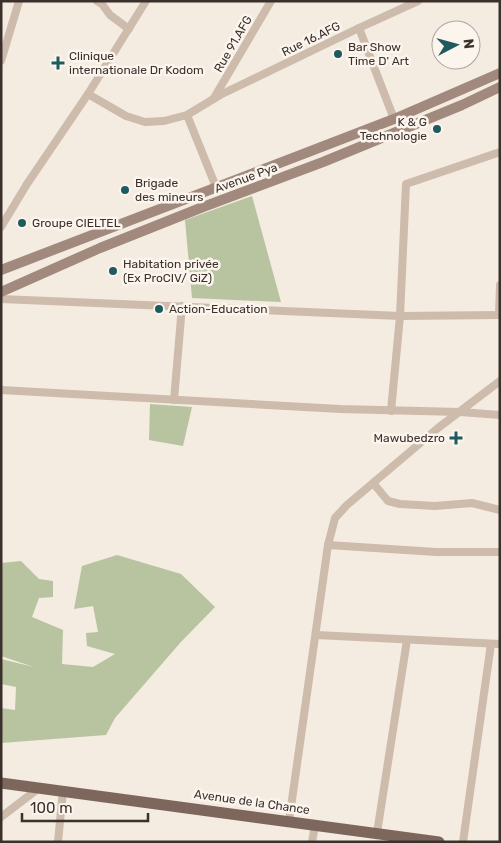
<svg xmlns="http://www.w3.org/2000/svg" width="501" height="843" font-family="Rubik,sans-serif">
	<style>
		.green { fill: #b8c4a0 }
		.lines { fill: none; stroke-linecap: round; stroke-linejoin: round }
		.minor { stroke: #cdbbac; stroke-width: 8 }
		.secondary { stroke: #a18a7d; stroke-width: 10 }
		.primary { stroke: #7d675c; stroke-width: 11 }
		.poi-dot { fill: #1f5a5e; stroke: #fbf5ee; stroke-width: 2 }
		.labels { text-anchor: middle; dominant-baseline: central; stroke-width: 5; stroke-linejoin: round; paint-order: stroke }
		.street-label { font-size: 12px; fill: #3b302b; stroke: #fbf5ee }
		.poi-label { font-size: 12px; fill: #3b302b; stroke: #fbf5ee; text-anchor: start }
	</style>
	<rect width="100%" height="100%" fill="#f4ebe1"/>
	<!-- green -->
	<g class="green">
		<polygon points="252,196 281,302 192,298 185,220"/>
		<polygon points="150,404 192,407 183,446 149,440"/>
		<polygon points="117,555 181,574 215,607 180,643 115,718 106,735 1,743 1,708 15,710 16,687 1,684 1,659 34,667 1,656 1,563 21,561 39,579 53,581 53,597 39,598 32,617 63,630 62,664 93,667 115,654 87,646 86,633 98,632 93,606 74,609 82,566"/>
	</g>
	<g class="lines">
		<!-- minor -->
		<g class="minor">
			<polyline points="97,1 102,4 110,15 129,29"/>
			<polyline points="359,28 394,119"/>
			<polyline points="1,61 19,1"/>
			<polyline points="88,94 126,116 145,122 164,121 187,115 220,95 359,28 418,1"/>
			<polyline points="214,98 271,1"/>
			<polyline points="187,115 216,187"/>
			<polyline points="1,227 27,184 88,94 146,1"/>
			<polyline points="1,299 400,316 500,315"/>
			<polyline points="499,315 500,285"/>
			<polyline points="1,390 340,409 460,412 500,415"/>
			<polyline points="174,400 182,306"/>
			<polyline points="391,411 400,316 406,184 500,152"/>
			<polyline points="373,483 388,501 400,504 435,506 472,503 500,510"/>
			<polyline points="328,545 436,552 500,552"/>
			<polyline points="316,635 500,644"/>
			<polyline points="1,817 39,788"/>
			<polyline points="289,821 328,545 335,518 347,505 438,428 500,381"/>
			<polyline points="377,833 407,640"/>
			<polyline points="58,842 63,790"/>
			<polyline points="312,842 315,825"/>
			<polyline points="463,842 491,644"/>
		</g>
		<!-- secondary -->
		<g class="secondary">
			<polyline points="1,270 394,119 500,73"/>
			<polyline points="1,292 100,248 203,207 323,162 462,105 500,87"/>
		</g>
		<!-- primary -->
		<polyline class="primary" points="1,783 439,842"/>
	</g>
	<!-- markers -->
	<g class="poi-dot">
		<circle cx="338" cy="54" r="5"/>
		<path d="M55.5 55.5h5v5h5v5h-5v5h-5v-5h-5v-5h5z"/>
		<circle cx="437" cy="129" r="5"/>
		<circle cx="125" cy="190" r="5"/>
		<circle cx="22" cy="223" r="5"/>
		<circle cx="113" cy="271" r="5"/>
		<circle cx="159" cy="309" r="5"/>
		<path d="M453.5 430.5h5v5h5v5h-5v5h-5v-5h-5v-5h5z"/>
	</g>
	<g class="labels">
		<!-- street labels -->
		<g class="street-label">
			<text transform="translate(311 39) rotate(-26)">Rue 16.AFG</text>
			<text transform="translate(233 44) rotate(-60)">Rue 91.AFG</text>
			<text transform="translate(246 178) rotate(-20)">Avenue Pya</text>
			<text transform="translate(252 802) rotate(8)">Avenue de la Chance</text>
		</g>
		<!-- poi labels -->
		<g class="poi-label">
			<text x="348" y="47">Bar Show<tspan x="348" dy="14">Time D' Art</tspan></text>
			<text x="69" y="56">Clinique<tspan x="69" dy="14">internationale Dr Kodom</tspan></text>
			<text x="427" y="122" text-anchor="end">K &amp; G<tspan x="427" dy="14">Technologie</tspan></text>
			<text x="135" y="183">Brigade<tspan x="135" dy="14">des mineurs</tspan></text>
			<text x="32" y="223">Groupe CIELTEL</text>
			<text x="123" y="264">Habitation privée<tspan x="123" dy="14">(Ex ProCIV/ GiZ)</tspan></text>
			<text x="169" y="309">Action-Education</text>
			<text x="445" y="438" text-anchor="end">Mawubedzro</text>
		</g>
	</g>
	<!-- border -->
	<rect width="501" height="843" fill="none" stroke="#3b302b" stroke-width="5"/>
	<!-- north arrow -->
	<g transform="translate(456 45) rotate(84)"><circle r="24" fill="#fbf5ee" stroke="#aea6a0"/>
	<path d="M0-4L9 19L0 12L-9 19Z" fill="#1f5a5e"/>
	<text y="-8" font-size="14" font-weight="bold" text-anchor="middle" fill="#3b302b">N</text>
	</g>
	<!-- scale -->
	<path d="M22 813v8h126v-8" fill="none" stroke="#3b302b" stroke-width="2.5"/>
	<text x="30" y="813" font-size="15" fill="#3b302b" stroke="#fbf5ee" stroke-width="4" paint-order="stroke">100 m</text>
</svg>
